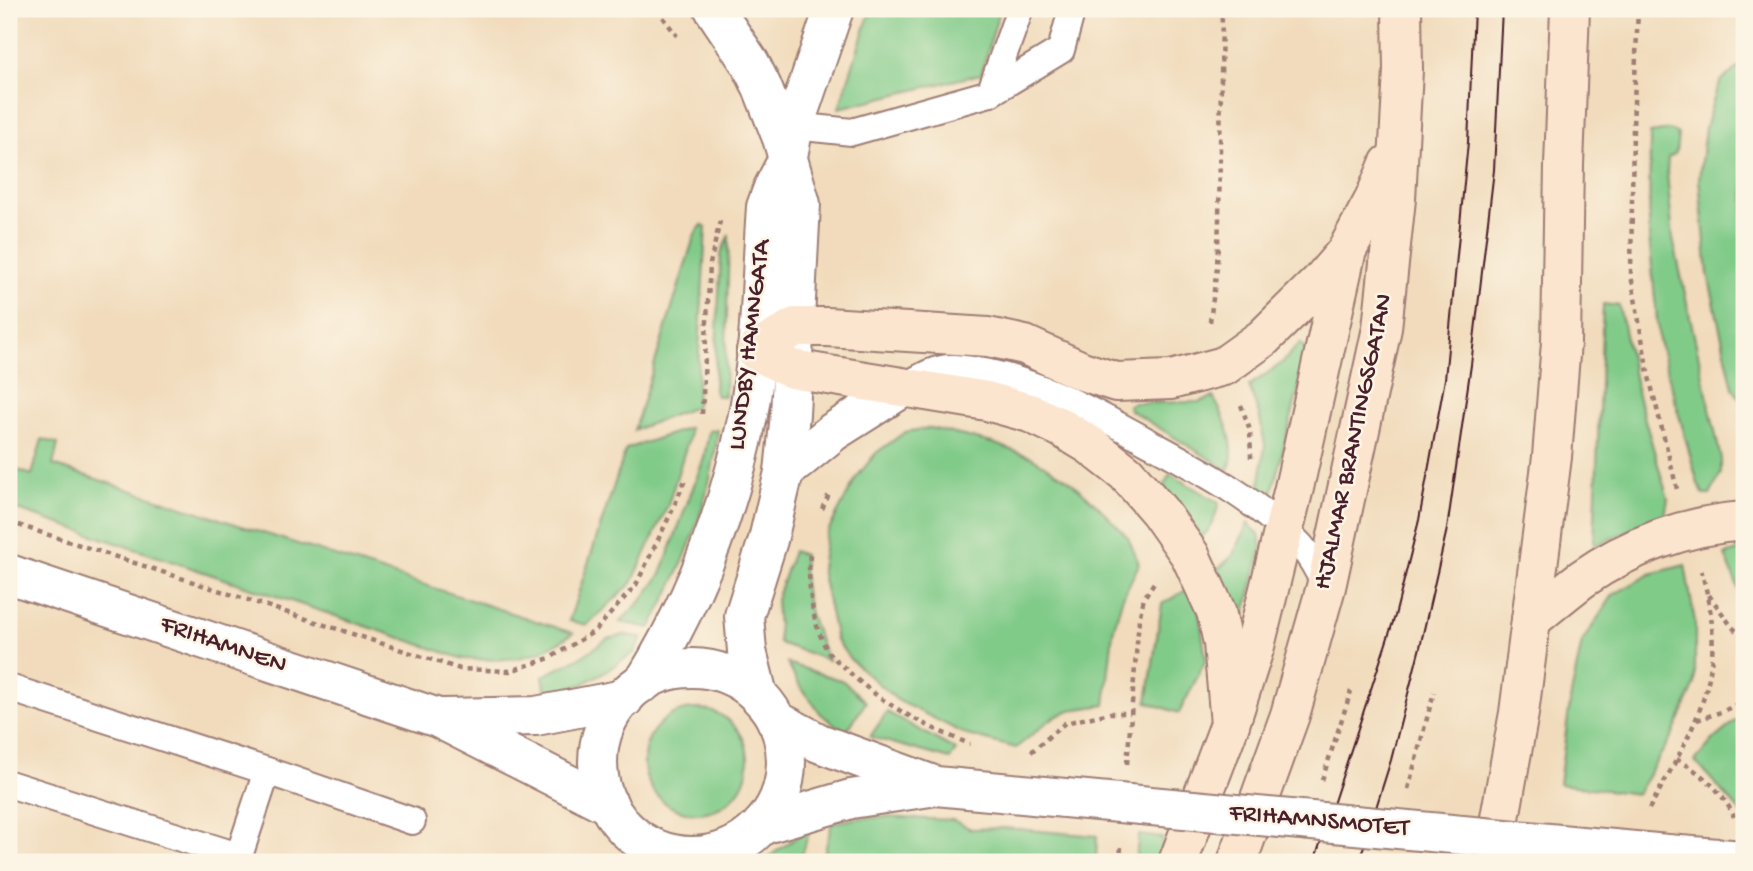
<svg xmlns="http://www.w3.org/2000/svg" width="1753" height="871" font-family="'Gochi Hand',sans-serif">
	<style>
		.green { fill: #81cb89; stroke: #66755a; stroke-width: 2 }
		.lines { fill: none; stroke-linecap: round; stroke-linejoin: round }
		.lane-casing { stroke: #9e7d74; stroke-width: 30 }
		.street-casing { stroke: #9e7d74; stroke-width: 42 }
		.secondary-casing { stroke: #9e7d74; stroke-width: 42 }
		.path { stroke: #9e7d74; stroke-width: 4.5; stroke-dasharray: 5 5; stroke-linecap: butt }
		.lane { stroke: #fff; stroke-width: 26 }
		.street { stroke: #fff; stroke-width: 38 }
		.secondary { stroke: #fce5cf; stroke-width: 38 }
		.tram { stroke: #4a1f2b; stroke-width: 2 }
		.street-bridge-casing { stroke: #9e7d74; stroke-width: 42; stroke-linecap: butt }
		.street-bridge { stroke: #fff; stroke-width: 38 }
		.labels { text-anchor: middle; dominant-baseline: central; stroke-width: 5; stroke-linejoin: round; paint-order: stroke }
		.street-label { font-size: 26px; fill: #4a1f2b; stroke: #fcf5e5 }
	</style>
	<rect width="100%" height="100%" fill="#fcf5e5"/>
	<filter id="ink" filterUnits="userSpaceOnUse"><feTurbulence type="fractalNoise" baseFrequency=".0143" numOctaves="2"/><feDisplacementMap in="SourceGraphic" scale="14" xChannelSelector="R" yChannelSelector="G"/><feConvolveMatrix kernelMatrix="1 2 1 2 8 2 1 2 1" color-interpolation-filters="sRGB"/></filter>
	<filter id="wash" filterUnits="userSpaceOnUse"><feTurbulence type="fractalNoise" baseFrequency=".00686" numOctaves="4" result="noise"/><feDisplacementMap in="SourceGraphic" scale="28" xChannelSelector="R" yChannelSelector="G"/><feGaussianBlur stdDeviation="1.57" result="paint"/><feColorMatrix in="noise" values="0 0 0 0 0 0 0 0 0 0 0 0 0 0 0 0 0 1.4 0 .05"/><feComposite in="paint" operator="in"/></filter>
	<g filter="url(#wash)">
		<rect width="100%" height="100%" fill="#f1dbbc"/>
		<!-- green -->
		<g class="green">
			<polygon points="871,9 1000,9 981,74 839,108"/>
			<polygon points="1744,63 1744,406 1733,388 1708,274 1699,179 1705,128 1715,95 1721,81"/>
			<polygon points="1670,130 1678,134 1676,153 1668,158 1667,172 1673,239 1721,459 1721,473 1710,495 1704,495 1698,484 1659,341 1649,236 1650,133"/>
			<polygon points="702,225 706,227 696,405 693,408 634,430 695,234"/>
			<polygon points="729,235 725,396 717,396 714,391 721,253"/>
			<polygon points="1603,304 1619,306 1638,396 1668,499 1665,515 1594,546"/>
			<polygon points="1300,343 1308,352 1271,497 1259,490 1265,445 1260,418 1249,386 1282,363"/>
			<path d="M1213 397C1224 415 1239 449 1228 470L1130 410 1128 406 1133 403 1199 402Z"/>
			<polygon points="689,428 689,437 668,505 632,583 587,625 569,621 626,449"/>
			<polygon points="931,428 992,443 1031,457 1069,480 1097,505 1128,537 1139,564 1122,599 1113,632 1105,705 1070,710 1051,719 1016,748 967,735 897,700 851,660 836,640 821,569 826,535 856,478 876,453 905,432"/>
			<path d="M718 430C711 500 685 566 650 628L620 622 642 600 661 574 704 458 709 431Z"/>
			<path d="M42 439 58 444 53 465 573 633C535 661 510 661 464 659L9 507V467L32 475Z"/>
			<path d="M1170 474 1219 503C1215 517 1212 533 1197 539L1162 489Z"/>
			<polygon points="1248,523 1259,535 1262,547 1239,637 1213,574 1234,554"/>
			<polygon points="1744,549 1744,603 1725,555"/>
			<path d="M793 551 804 555C800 592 813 627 828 660L779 643 776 600Z"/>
			<polygon points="1685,565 1695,622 1695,684 1673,734 1637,794 1559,784 1571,695 1582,642 1613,595 1650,574"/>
			<polygon points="1188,589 1198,605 1206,660 1179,713 1147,702 1162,604"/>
			<polygon points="624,635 642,637 635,652 609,669 581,685 546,693 543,676 583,656 607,639"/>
			<polygon points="787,663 843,681 866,702 846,732 822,715 799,685"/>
			<circle cx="696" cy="761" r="52"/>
			<polygon points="887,712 956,750 950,759 870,737"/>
			<polygon points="1744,714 1744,816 1695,761 1714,739"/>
			<polygon points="882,817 953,820 971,829 1005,828 1097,836 1096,862 822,862 832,823 859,818"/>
			<polygon points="810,828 800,862 764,862 774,853"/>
			<polygon points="1139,835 1163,838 1159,862 1135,862"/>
		</g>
	</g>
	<g filter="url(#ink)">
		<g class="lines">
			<!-- lane casing -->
			<g class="lane-casing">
				<g id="lane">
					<polyline points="990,93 1061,50 1072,9"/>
					<polyline points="794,126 852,132 990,93 1020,9"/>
					<path d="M901 389C918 379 934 367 954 368 1026 373 1091 410 1152 444 1206 473 1258 501 1301 546 1312 558 1319 572 1326 587"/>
					<polyline points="9,688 267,771 412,821"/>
					<polyline points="9,784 238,856"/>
					<polyline points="237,862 267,771"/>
				</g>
			</g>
			<!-- street casing -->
			<g class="street-casing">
				<g id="street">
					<polyline points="714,9 750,63 762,87 782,138 801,204 790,414 784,472 768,540 744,616 747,651 758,695"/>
					<polyline points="784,472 833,432 901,389"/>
					<polyline points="9,574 438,718 609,805"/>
					<circle cx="692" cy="762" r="94"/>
					<path d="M644 682C695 599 729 510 748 415 761 347 761 276 766 207L773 188 787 161 794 126 834 9"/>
					<polyline points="443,718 536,716 624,699"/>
					<polyline points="776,720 819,743 936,786 1065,798"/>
					<polyline points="762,825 851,799 930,787"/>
					<polyline points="1667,854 1744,860"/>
				</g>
			</g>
			<!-- secondary casing -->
			<g class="secondary-casing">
				<g id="secondary">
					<polyline points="756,351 795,327 827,327 988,337 1025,345 1082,371 1116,382 1171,380 1224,366 1263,338 1321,281 1346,252 1374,200 1389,164"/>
					<polyline points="756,351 792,369 987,401 1030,413 1060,427 1090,445 1126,473 1159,511 1190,555 1216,611 1223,643 1230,724"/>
					<path d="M1531 620C1548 606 1565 592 1582 579 1629 546 1687 525 1744 521"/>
					<polyline points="1178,862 1230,724 1255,646 1294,488 1346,254"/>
					<polyline points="1237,862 1290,715 1326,587 1382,328 1396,199 1403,70 1402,9"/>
					<polyline points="1492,862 1519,713 1552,457 1561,342 1564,165 1570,9"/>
				</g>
			</g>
			<!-- path -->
			<g class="path">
				<polyline points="657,9 677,36"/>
				<polyline points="1638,9 1633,126 1631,275 1648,373 1677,489"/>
				<polyline points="1210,322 1217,267 1219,220 1222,9"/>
				<polyline points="1241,405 1250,430 1251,458"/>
				<polyline points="702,414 710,264 720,221"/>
				<polyline points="822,509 830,492"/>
				<polyline points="9,522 460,669 510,671 550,658 595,631 636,585 673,509 685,480"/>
				<path d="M810 555C807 585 812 623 827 650 831 657 840 663 846 669 881 704 924 726 970 744"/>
				<polyline points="1709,595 1732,627 1744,638"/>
				<polyline points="1697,720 1724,711 1744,700"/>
				<polyline points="1031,752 1065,723 1110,713 1130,713"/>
				<path d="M1676 759C1700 771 1724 793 1734 817"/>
				<polyline points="1127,764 1139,619 1144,598 1155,581"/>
				<polyline points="1322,780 1351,691"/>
				<polyline points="1408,789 1434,692"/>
				<path d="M1649 809C1696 725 1732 671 1701 571"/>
				<polyline points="1120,862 1121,846"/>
			</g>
			<!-- lane -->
			<use href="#lane" class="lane"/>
			<!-- street -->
			<use href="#street" class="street"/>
			<!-- secondary -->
			<use href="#secondary" class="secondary"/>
			<!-- tram -->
			<g class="tram">
				<polyline points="1314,862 1395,616 1419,520 1445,379 1468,142 1474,9"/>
				<polyline points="1359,862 1391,760 1420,647 1447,529 1471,365 1494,170 1502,9"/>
			</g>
			<!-- street-bridge casing -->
			<g class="street-bridge-casing">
				<polyline id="street-bridge" points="1065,798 1667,854"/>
			</g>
			<!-- street-bridge -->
			<use href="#street-bridge" class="street-bridge"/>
		</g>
	</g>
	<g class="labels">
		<!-- street labels -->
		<g class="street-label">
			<text transform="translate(751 345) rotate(-83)">LUNDBY HAMNGATA</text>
			<text transform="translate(1355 442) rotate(-78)">HJALMAR BRANTINGSGATAN</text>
			<text transform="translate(223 646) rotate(19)">FRIHAMNEN</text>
			<text transform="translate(1319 822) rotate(5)">FRIHAMNSMOTET</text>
		</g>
	</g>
	<!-- margin -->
	<rect width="1753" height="871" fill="none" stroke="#fcf5e5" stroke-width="35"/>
</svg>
